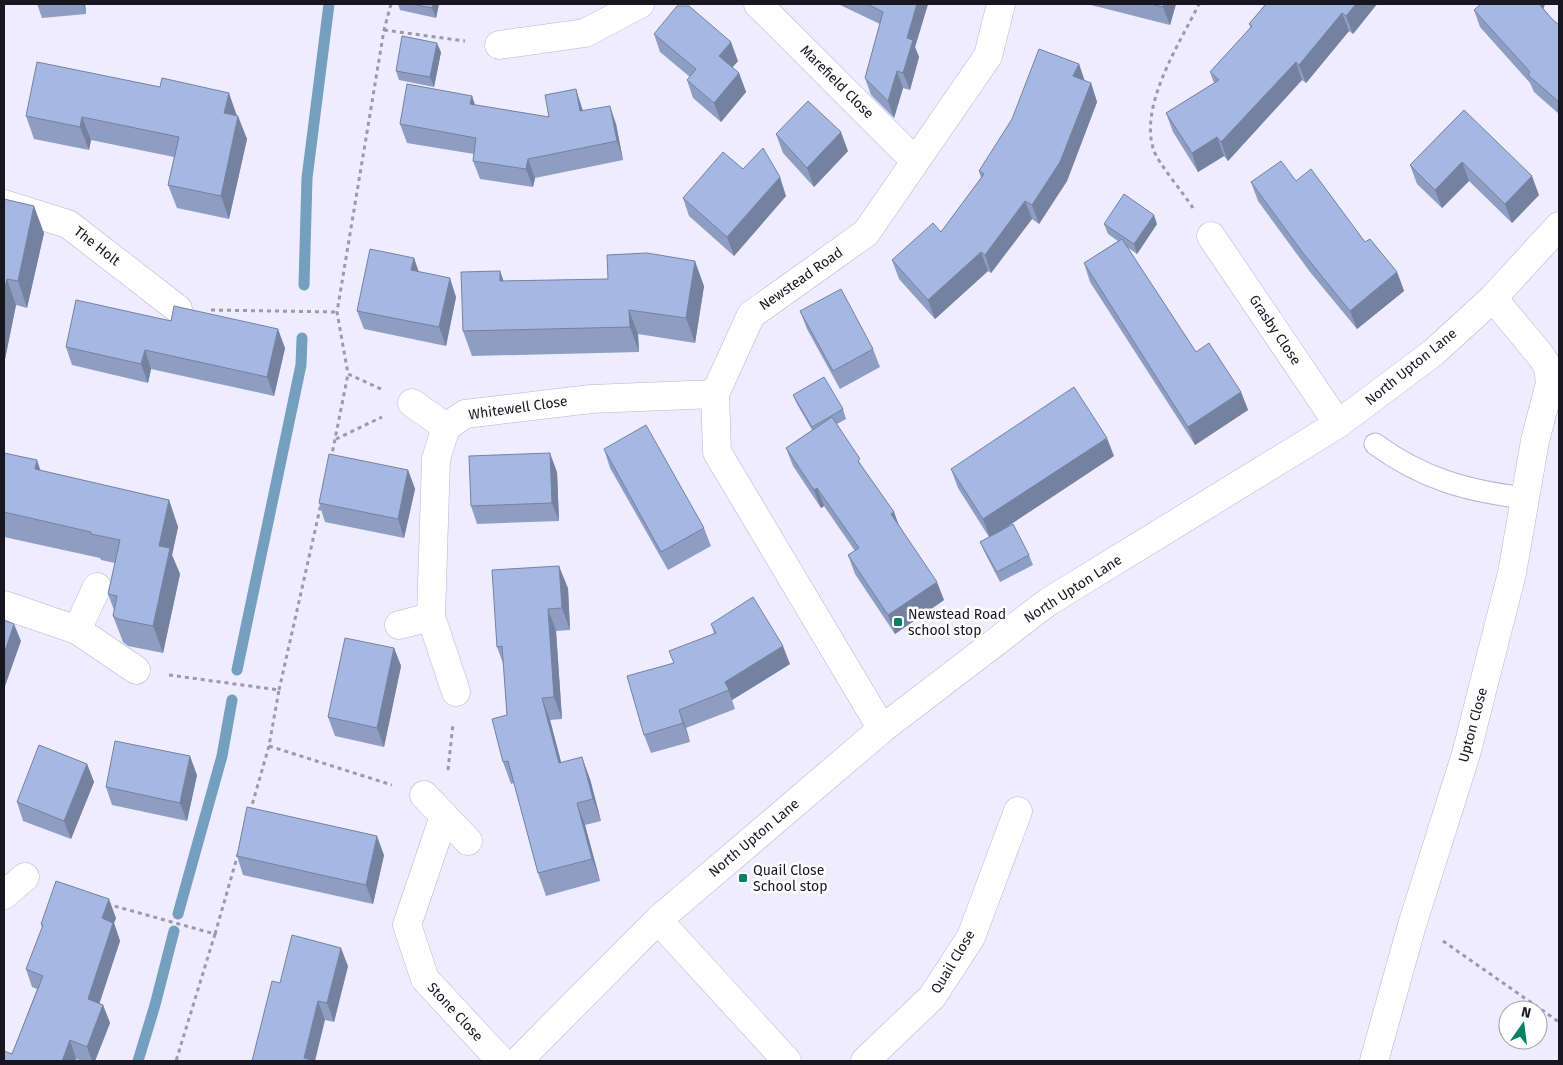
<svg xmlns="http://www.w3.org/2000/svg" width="1563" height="1065" font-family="'Fira Sans',sans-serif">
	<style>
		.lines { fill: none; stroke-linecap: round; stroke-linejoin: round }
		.stream { stroke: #759fbe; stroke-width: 11 }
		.lane-casing { stroke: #b7b3d0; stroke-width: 23 }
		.street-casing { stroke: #b7b3d0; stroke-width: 29 }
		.secondary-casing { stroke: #b7b3d0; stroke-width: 29 }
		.path { stroke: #9c9aa9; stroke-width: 3; stroke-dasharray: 4 4; stroke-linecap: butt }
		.lane { stroke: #fff; stroke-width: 21 }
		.street { stroke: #fff; stroke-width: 28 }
		.secondary { stroke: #fff; stroke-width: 28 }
		.wall { fill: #8e9ec3 }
		.shaded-wall { fill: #74819f }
		.building { fill: #a5b8e3; stroke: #74819f }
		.poi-dot { fill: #068161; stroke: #fff; stroke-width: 2 }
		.labels { text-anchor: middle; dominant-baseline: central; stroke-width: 5; stroke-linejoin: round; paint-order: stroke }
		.street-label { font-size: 14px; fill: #181620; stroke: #fff }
		.poi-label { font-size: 14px; fill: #181620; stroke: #fff; text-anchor: start }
	</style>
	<rect width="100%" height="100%" fill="#eeecfe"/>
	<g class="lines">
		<!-- stream -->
		<g class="stream">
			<polyline points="304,285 307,178 329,4"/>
			<polyline points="237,670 301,365 302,338"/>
			<polyline points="178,914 222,756 232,700"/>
			<polyline points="138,1061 155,1005 174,931"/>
		</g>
		<!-- lane casing -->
		<g class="lane-casing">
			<path id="lane" d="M1375 444C1423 479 1467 491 1525 498"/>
		</g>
		<!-- street casing -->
		<g class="street-casing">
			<g id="street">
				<polyline points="758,4 915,161"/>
				<polyline points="499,45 585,33 640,4"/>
				<polyline points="4,204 68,224 178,309"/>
				<polyline points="1211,236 1338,424"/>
				<polyline points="412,403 446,427"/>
				<polyline points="4,605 77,630 136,670"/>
				<polyline points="399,625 431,617"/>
				<polyline points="77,630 97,587"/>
				<polyline points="456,692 431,617 436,459 446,427 465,414 591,399 715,394"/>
				<polyline points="882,729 717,452 715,394 751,315 866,233 988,56 1001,4"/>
				<polyline points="424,795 468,841"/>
				<polyline points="444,816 407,925 425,979 501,1061"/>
				<polyline points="4,895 25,877"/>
				<polyline points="658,920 787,1061"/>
				<polyline points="865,1061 932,997 971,937 1018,811"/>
				<polyline points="1374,1061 1412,925 1466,754 1512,573 1535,441 1550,383 1548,367 1541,356 1493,298"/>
			</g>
		</g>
		<!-- secondary casing -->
		<g class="secondary-casing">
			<polyline id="secondary" points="518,1061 658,920 882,729 1048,602 1338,424 1434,352 1493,298 1559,226"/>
		</g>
		<!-- path -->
		<g class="path">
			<polyline points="384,30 465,41"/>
			<path d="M1193 208C1184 194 1159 164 1154 151 1138 106 1180 43 1199 4"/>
			<polyline points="211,310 337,312"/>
			<polyline points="381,389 348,374 337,312 384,30 391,4"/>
			<polyline points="336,439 382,417"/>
			<polyline points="331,459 348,374"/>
			<polyline points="169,675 279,690 269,746 250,812"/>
			<polyline points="279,690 321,504"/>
			<polyline points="269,746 392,785"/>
			<polyline points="448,770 453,724"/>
			<polyline points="107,904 215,934 176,1061"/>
			<polyline points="215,934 238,854"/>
			<polyline points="1443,941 1559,1022"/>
		</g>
		<!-- lane -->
		<use href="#lane" class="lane"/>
		<!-- street -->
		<use href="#street" class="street"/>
		<!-- secondary -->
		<use href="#secondary" class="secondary"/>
	</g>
	<!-- wall -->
	<g class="wall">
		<polygon points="37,4 85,4 86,14 42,18"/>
		<polygon points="398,4 439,4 436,18 400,10"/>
		<polygon points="838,4 928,4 915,47 919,57 910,90 903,88 894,118 871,95 865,78 880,24"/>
		<polygon points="1087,4 1176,4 1170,25"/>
		<polygon points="1266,4 1377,4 1353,34 1349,31 1306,83 1302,80 1228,161 1224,156 1198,172 1173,132 1166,113 1214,83 1210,72 1251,28 1249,24"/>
		<polygon points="1481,4 1545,4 1543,8 1552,19 1559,25 1559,114 1534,92 1530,83 1480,27 1474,10"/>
		<polygon points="654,34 738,61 732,67 739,73 746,92 721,122 693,98 687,80 690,77 660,52"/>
		<polygon points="441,52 434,87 399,80 396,71"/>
		<polygon points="1079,64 1085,81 1091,83 1097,102 1067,181 1039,224 1032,219 991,273 988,271 935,319 899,279 892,260 941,232 981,178 979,171"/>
		<polygon points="472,96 475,105 549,117 582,108 583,111 616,124 623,160 535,178 533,187 480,179 473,161 474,154 407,143 400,124"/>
		<polygon points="1464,110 1539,195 1512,223 1469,181 1442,208 1417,184 1410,165"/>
		<polygon points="26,116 237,116 247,139 229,219 177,208 168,185 174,157 91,140 89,150 34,139"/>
		<polygon points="776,134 848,151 814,187 783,153"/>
		<polygon points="1296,181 1365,242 1397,272 1404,291 1357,329 1310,272 1258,201 1251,182"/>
		<polygon points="786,196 734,256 689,216 683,198"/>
		<polygon points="4,199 44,233 27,308 16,305 4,364"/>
		<polygon points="1104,224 1157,224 1137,254 1127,247 1196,352 1241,392 1248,410 1195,445 1090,282 1084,263 1118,241 1108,234"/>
		<polygon points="414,258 419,272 456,297 446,346 364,329 357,311"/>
		<polygon points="500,271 503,281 704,286 695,343 638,334 639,352 472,356 463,331"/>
		<polygon points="800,311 873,349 880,367 840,389 807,329"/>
		<polygon points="171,321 285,348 274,396 151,369 148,383 72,365 66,347"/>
		<polygon points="793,395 843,409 846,419 837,424 863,468 894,512 899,525 944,600 895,634 855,574 848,555 855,551 824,506 821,508 793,466 786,448 812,430 797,404"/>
		<polygon points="604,449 704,528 711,546 668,570 610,468"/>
		<polygon points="4,453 41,471 169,500 178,527 172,555 180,574 163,653 128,646 123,642 113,616 114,610 108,594 115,563 101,560 100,558 4,537"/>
		<polygon points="1114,456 999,532 1029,555 1033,565 1000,582 984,551 980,542 989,537 958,488 951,469"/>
		<polygon points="408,470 415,489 404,538 325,522 319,503"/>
		<polygon points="557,472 559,521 477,524 471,506"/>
		<polygon points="568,588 570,630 556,631 562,719 550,720 561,762 590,779 601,821 585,825 600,881 546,896 538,873 514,783 511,784 503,762 507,715 504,666 497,647"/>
		<polygon points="711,624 790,664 732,700 735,709 686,728 690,742 651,753 644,735 673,663 714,633"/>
		<polygon points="394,648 401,666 384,747 335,736 328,717"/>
		<polygon points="87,764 94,782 71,839 23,821 17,802"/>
		<polygon points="197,775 187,821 112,805 106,787"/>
		<polygon points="384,855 373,904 243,875 237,856"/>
		<polygon points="116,918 114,923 120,941 99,1003 103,1005 110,1023 95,1061 83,1061 76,1059 75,1061 4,1061 12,1054 37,989 32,987 26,969 42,928 41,924"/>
		<polygon points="348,966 334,1022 325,1020 280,983"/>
	</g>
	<!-- shaded-wall -->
	<g class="shaded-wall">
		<polygon points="83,4 85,4 86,14"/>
		<polygon points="433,4 439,4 436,18 432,8"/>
		<polygon points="917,4 928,4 915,47 919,57 910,90 903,73 907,38"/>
		<polygon points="1164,4 1176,4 1170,25 1163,7"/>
		<polygon points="1356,4 1377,4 1353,34 1346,16"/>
		<polygon points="1536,4 1545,4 1541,16"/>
		<polygon points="1342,13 1349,31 1306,83 1299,65"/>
		<polygon points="731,42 738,61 726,75 719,56"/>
		<polygon points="437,43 441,52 434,87 430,77"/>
		<polygon points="1296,62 1302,80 1228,161 1221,142"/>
		<polygon points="1079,64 1085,83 1073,76"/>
		<polygon points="897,71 903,88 894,118 888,101"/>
		<polygon points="739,73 746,92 721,122 714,103"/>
		<polygon points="1091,83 1097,102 1067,181 1039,224 1032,205"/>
		<polygon points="576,89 582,108 587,130 580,111"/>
		<polygon points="229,93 237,116 224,113"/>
		<polygon points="472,96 478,114 470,104"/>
		<polygon points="610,106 616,124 623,160 617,141"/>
		<polygon points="238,116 247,139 229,219 221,196"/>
		<polygon points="82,117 91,140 89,150 80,127"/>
		<polygon points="841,132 848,151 814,187 807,168"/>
		<polygon points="1217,137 1224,156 1198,172 1192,153"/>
		<polygon points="528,159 535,178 533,187 526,169"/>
		<polygon points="1462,162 1469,181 1442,208 1435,190"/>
		<polygon points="1532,176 1539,195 1512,223 1505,204"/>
		<polygon points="780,177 786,196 734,256 727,237"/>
		<polygon points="1025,201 1032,219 991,273 985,255"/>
		<polygon points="34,206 44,233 27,308 18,281"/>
		<polygon points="1154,215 1157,224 1137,254 1134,244"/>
		<polygon points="981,252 988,271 935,319 928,300"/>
		<polygon points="414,258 420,277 411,270"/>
		<polygon points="695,261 704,286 695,343 686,318"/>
		<polygon points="500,271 509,296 500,281"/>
		<polygon points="1397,272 1404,291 1357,329 1350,311"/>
		<polygon points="450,278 456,297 446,346 439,327"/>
		<polygon points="7,279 16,305 4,364 4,292"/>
		<polygon points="629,310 638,334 639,352 630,327"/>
		<polygon points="278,329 285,348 274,396 267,377"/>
		<polygon points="145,350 151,369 148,383 141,364"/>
		<polygon points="1241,392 1248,410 1195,445 1188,427"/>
		<polygon points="1107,438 1114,456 990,538 983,519"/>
		<polygon points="550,453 557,472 559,521 552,503"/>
		<polygon points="37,460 46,487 35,469"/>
		<polygon points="408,470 415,489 404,538 398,519"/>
		<polygon points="817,488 824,506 821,508 814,490"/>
		<polygon points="169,500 178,527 172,555 180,574 163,653 153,626 159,546"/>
		<polygon points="894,512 900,530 891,514"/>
		<polygon points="559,566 568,588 570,630 562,608"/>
		<polygon points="937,582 944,600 895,634 888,615"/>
		<polygon points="548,609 556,631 562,719 554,697"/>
		<polygon points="14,624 21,641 4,689 4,654"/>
		<polygon points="783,646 790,664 732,700 725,682"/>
		<polygon points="394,648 401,666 384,747 377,728"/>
		<polygon points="542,698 550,720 567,785 559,763"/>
		<polygon points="679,710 686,728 690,742 683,723"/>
		<polygon points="190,756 197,775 187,821 180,803"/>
		<polygon points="582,757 590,779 601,821 593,799"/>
		<polygon points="87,764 94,782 71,839 64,821"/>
		<polygon points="577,803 585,825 600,881 592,859"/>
		<polygon points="377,836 384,855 373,904 366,885"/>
		<polygon points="109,899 116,918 114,923 120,941 95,1017 88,999 102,918"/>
		<polygon points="341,948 348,966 334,1022 327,1003"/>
		<polygon points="318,1001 325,1020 315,1061 304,1058"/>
		<polygon points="103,1005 110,1023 95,1061 92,1061 87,1047"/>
		<polygon points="70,1040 76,1059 75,1061 62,1061"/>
	</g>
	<!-- building -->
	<g class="building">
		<polygon points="411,4 433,4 432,8"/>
		<polygon points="867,4 917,4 907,38 913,40 903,73 897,71 888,101 865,78 883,12"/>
		<polygon points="1151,4 1164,4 1163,7"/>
		<polygon points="1266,4 1356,4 1346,16 1342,13 1299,65 1296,62 1221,142 1217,137 1192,153 1166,113 1219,80 1210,72 1252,26 1249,24"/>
		<polygon points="1481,4 1539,4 1552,19 1559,25 1559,102 1528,75 1530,72 1474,10"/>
		<polygon points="677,6 689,6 731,42 719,56 739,73 714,103 687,80 696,69 654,34"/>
		<polygon points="402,36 437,43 430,77 396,71"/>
		<polygon points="1039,49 1079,64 1073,76 1091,83 1060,162 1032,205 1025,201 985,255 981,252 928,300 892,260 933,223 941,232 984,174 979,171 1012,119"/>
		<polygon points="37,62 160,87 162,78 229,93 224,113 238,116 221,196 168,185 179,137 82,117 80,127 26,116"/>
		<polygon points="407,84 472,96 470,104 549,117 545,95 576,89 580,111 610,106 617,141 528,159 526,169 473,161 476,138 400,124"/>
		<polygon points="808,101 841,132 807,168 776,134"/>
		<polygon points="1464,110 1532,176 1505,204 1462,162 1435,190 1410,165"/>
		<polygon points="763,148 780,177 727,237 683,198 723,152 743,169"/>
		<polygon points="1281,161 1296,181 1311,169 1365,242 1370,239 1397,272 1350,311 1303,253 1251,182"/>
		<polygon points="1124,194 1154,215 1134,244 1104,224"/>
		<polygon points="4,199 34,206 18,281 7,279 4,292"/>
		<polygon points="1122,239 1196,352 1209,343 1241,392 1188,427 1084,263"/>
		<polygon points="370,249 414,258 411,270 450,278 439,327 357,311"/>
		<polygon points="647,253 695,261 686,318 629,310 630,327 463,331 461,272 500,271 500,281 608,279 607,255"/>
		<polygon points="841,289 873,349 833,371 800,311"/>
		<polygon points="76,300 171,321 174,306 278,329 267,377 145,350 141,364 66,347"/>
		<polygon points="824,377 843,409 812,427 793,395"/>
		<polygon points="1074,387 1107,438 983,519 951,469"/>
		<polygon points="832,417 860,459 858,461 894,512 891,514 937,582 888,615 848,555 859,548 817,488 814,490 786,448"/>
		<polygon points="646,425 704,528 661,552 604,449"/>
		<polygon points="4,453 37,460 35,469 169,500 159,546 170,548 153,626 118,619 113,616 117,596 108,594 120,540 91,534 91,532 4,512"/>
		<polygon points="550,453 552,503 471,506 469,456"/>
		<polygon points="329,454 408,470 398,519 319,503"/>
		<polygon points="1013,524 1029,555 997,572 980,542"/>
		<polygon points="559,566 562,608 548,609 554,697 542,698 559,763 582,757 593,799 577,803 592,859 538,873 508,761 503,762 492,719 507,715 502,646 497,647 492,570"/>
		<polygon points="753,597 783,646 725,682 729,690 679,710 683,723 644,735 627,676 674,663 669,651 716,633 711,624"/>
		<polygon points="4,620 14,624 4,654"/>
		<polygon points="345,638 394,648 377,728 328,717"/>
		<polygon points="115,741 190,756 180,803 106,787"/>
		<polygon points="39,745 87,764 64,821 17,802"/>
		<polygon points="247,807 377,836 366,885 237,856"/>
		<polygon points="56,881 109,899 102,918 113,923 88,999 103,1005 87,1047 70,1040 62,1061 4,1061 4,1051 12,1054 43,976 26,969 43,925 41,924"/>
		<polygon points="292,935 341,948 327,1003 318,1001 304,1058 315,1061 252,1061 272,981 280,983"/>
	</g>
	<!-- markers -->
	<g class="poi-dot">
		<rect x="893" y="617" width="10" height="10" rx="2.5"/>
		<rect x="738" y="873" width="10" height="10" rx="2.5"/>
	</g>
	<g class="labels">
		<!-- street labels -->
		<g class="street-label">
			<text transform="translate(837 82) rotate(45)">Marefield Close</text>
			<text transform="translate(97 246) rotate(38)">The Holt</text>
			<text transform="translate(801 279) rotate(-35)">Newstead Road</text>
			<text transform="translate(1275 330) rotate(56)">Grasby Close</text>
			<text transform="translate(1411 367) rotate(-39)">North Upton Lane</text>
			<text transform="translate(518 408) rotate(-8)">Whitewell Close</text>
			<text transform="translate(1073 589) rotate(-33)">North Upton Lane</text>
			<text transform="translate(1473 725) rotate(-75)">Upton Close</text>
			<text transform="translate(754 838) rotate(-40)">North Upton Lane</text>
			<text transform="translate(953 962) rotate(-59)">Quail Close</text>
			<text transform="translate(455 1012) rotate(47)">Stone Close</text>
		</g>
		<!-- poi labels -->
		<g class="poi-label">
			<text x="908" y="614">Newstead Road<tspan x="908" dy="16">school stop</tspan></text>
			<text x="753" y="870">Quail Close<tspan x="753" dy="16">School stop</tspan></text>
		</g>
	</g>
	<!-- border -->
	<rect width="1563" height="1065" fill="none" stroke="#181620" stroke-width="10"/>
	<!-- north arrow -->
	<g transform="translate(1523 1025) rotate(14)"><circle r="24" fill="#ffffff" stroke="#a3a2a6"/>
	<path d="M0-4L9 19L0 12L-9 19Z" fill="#068161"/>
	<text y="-8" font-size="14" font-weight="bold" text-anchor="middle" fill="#181620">N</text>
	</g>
</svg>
